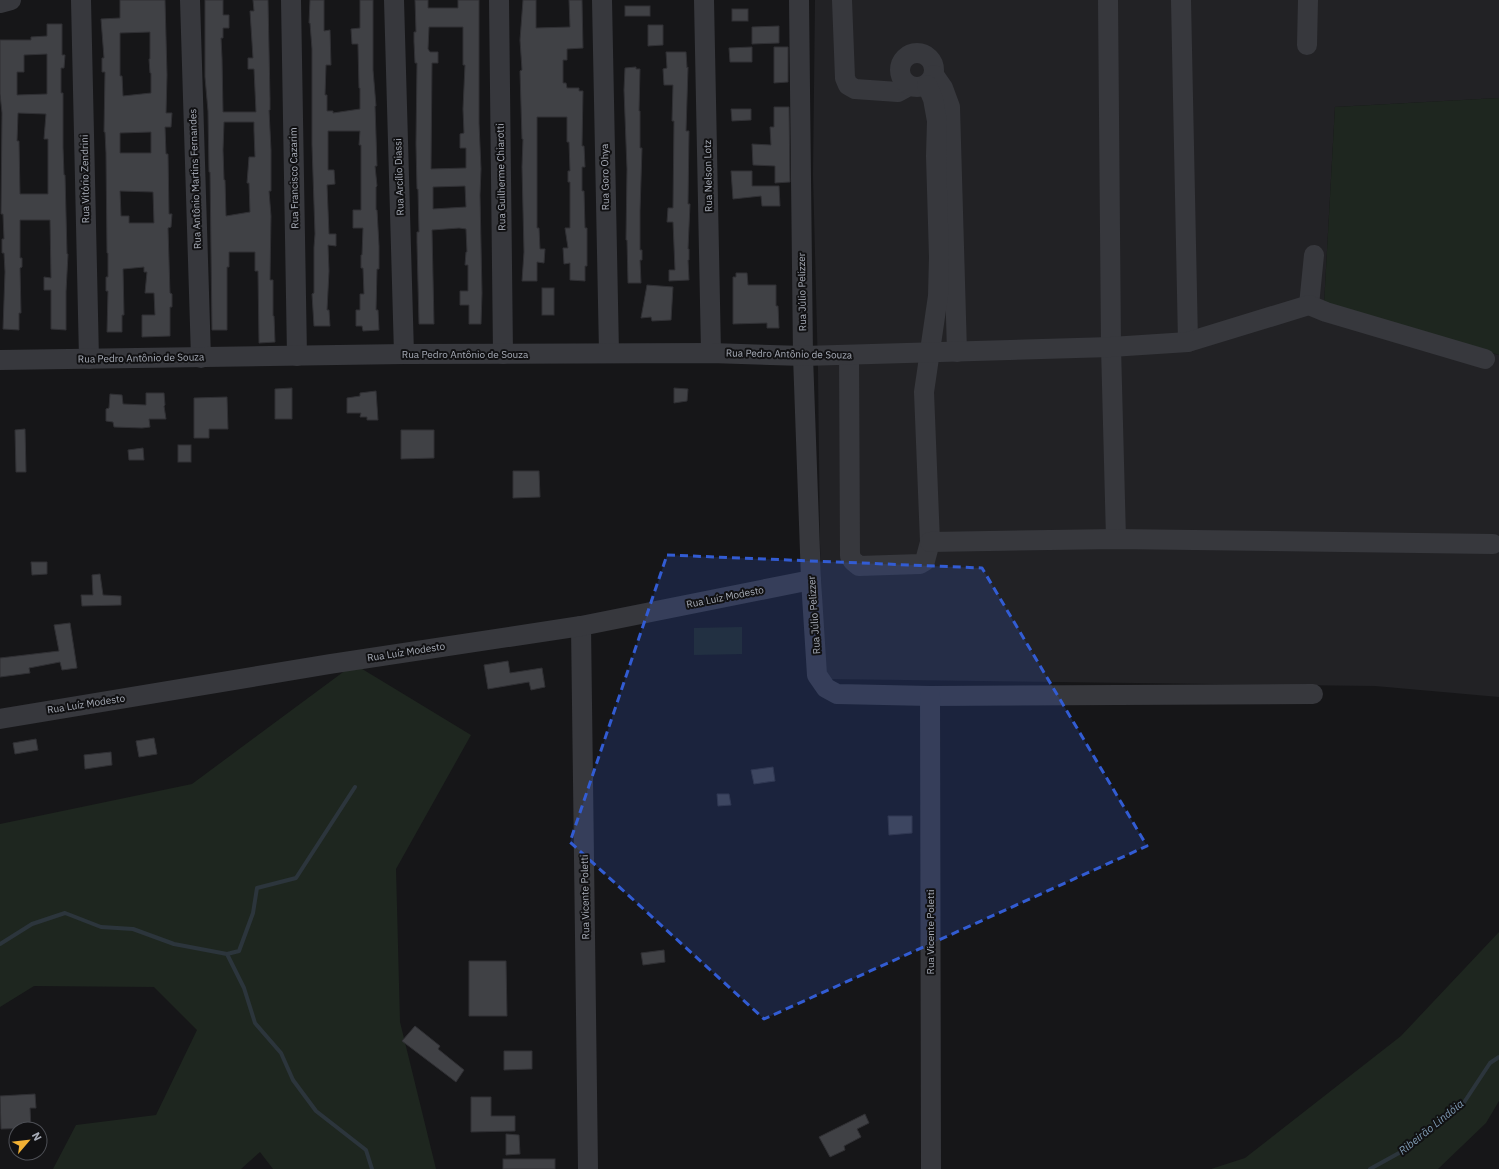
<svg xmlns="http://www.w3.org/2000/svg" width="1499" height="1169" font-family="'IBM Plex Sans',sans-serif">
	<style>
		.built { fill: #222225 }
		.green { fill: #1e261f }
		.lines { fill: none; stroke-linecap: round; stroke-linejoin: round }
		.stream { stroke: #2c353c; stroke-width: 4 }
		.building { fill: #404145; stroke: #303034; fill-rule: evenodd }
		.minor { stroke: #37383d; stroke-width: 20 }
		.marked { fill: #325cd3; fill-opacity: 0.2; stroke: #325cd3; stroke-width: 3; stroke-dasharray: 8 5; stroke-linejoin: round }
		.labels { text-anchor: middle; dominant-baseline: central; stroke-width: 4; stroke-linejoin: round; paint-order: stroke }
		.street-label { font-size: 10px; fill: #a8adb8; stroke: #111113 }
		.water-label { font-size: 11px; font-style: italic; fill: #7f9bb3; stroke: #111113 }
	</style>
	<rect width="100%" height="100%" fill="#161618"/>
	<!-- built -->
	<polygon class="built" points="815,0 1499,0 1499,98 1335,107 1324,305 1499,355 1499,697 1375,686 827,679 823,650 820,544 818,371 813,175"/>
	<!-- green -->
	<g class="green">
		<polygon points="1499,98 1499,355 1324,305 1335,107"/>
		<polygon points="742,627 742,654 694,655 694,628"/>
		<polygon points="354,664 471,735 396,869 400,1022 436,1169 273,1169 260,1152 241,1169 53,1169 76,1125 156,1115 197,1030 154,987 34,986 0,1007 0,824 192,784"/>
		<polygon points="1499,932 1499,1101 1486,1123 1438,1169 1211,1169 1245,1158 1401,1036"/>
	</g>
	<g class="lines">
		<!-- stream -->
		<g class="stream">
			<polyline points="0,944 32,924 65,913 101,927 133,929 174,944 227,954 244,988 255,1023 281,1053 293,1080 316,1111 366,1150 372,1169"/>
			<polyline points="227,954 239,951 253,913 257,888 296,878 355,787"/>
			<polyline points="1370,1169 1399,1153 1428,1132 1463,1104 1490,1063 1499,1057"/>
		</g>
	</g>
	<!-- building -->
	<g class="building">
		<path d="M120 0H165L167 75 166 113H172L171 127H165L166 154H168L169 214H172L171 227 168 228 170 293 172 294V307H170V336L142 337V315H155L154 293H145L147 272H144V267L123 269 124 315H122V332H107L108 291H106V277H108V253H107L106 153 105 132H104L105 72H102V58H104L101 19 120 18ZM150 32V59H149L150 73H151V93L123 96 122 76H120V33ZM151 132V153H120V133ZM120 191 153 192 154 223H129V216H121Z"/>
		<path d="M205 0H223V15H229V28H223V38H221L222 58 223 112H256L254 69H248V58H253L250 11H254L253 0H268L270 98V110H269L271 150V191H269L271 216 270 280H273V316H274L275 342 259 343 258 271H255V252H229V267H227V330H212L210 172H209L208 111 205 77ZM224 122H254V131L255 157H249L247 183H249L250 212 226 216 225 180H224L223 150Z"/>
		<polygon points="310,0 324,0 324,31 330,30 331,65 326,65 325,95 327,95 327,111 333,111 333,113 360,109 360,88 359,88 358,46 358,44 352,44 351,29 360,28 360,0 373,0 373,70 376,106 375,106 377,166 375,166 377,186 376,187 376,210 377,210 379,246 379,269 377,269 376,310 378,310 379,330 363,331 362,326 356,326 356,310 360,310 360,294 364,294 363,268 361,268 361,255 362,255 363,228 353,228 353,210 361,210 361,145 359,145 360,131 328,131 328,170 334,170 335,184 327,185 329,234 336,234 336,246 328,245 329,271 327,310 329,310 330,326 314,326 312,294 314,293 314,247 315,234 312,145 312,49 310,23 309,23"/>
		<path d="M415 0H428V8H458V0H479V123L481 169 480 195 482 293 481 324H469V305H460V291H468V265H465L466 252H467L466 229 459 228 432 230 434 324H419L417 243V232H419L418 189H417L416 144 417 63H415L414 42V32H416ZM429 27H463V65H465L463 109 464 133 460 134V148H466V168L431 169 432 63H438V52H430L428 49ZM465 186 466 207 433 209V187Z"/>
		<polygon points="523,0 536,0 536,28 570,27 569,0 582,0 583,48 567,49 567,60 563,60 563,83 566,83 567,88 579,88 579,91 583,91 582,146 584,146 585,167 582,167 582,191 584,191 585,228 587,228 587,266 585,266 585,281 570,280 570,263 564,264 563,248 568,248 565,228 570,228 570,182 568,182 568,171 570,171 569,142 567,142 567,117 537,117 537,228 539,228 540,249 545,249 544,263 537,262 537,281 522,281 524,252 522,167 523,139 522,139 520,71 522,70 520,40"/>
		<rect x="625" y="6" width="25" height="10"/>
		<rect x="732" y="9" width="16" height="12"/>
		<path d="M47 24H62V55H65L64 68H61V93H63V147L64 175H65L67 254H68L66 292V330L51 329V290H44V277L51 278 50 220H20V258H22V267L20 268 21 313H19V330L3 329 5 272 4 253H2V239H4L3 214H1L2 113 0 94V40H31V37L47 36ZM47 54V94L17 95V72H24V55ZM18 113 46 114 44 139H48V194H20L19 141H17Z"/>
		<polygon points="648,25 663,25 663,45 648,46"/>
		<polygon points="779,26 779,43 752,44 752,27"/>
		<polygon points="752,47 752,62 730,62 729,48"/>
		<polygon points="774,47 788,47 788,82 774,83"/>
		<polygon points="666,52 686,52 687,68 688,67 686,131 689,131 688,204 690,204 688,249 689,249 689,260 688,260 689,280 669,281 669,270 675,270 673,222 667,222 668,208 673,208 674,121 672,121 673,85 664,85 663,69 667,68"/>
		<polygon points="636,67 636,69 640,69 639,111 640,111 640,148 642,148 640,211 640,250 642,250 642,260 640,260 641,283 628,283 627,240 626,240 627,169 624,90 625,68"/>
		<polygon points="774,107 789,107 790,182 775,183 775,166 753,165 752,144 771,145 770,127 774,127"/>
		<polygon points="731,109 751,109 751,120 732,121"/>
		<polygon points="731,171 752,171 752,186 779,186 780,206 762,206 761,196 733,199"/>
		<polygon points="736,273 747,273 748,285 776,285 776,306 778,306 779,328 767,328 767,323 733,324 733,277 736,277"/>
		<polygon points="647,285 673,287 671,320 652,321 651,317 641,318"/>
		<rect x="542" y="288" width="12" height="27"/>
		<polygon points="292,388 292,419 275,419 275,389"/>
		<polygon points="674,388 688,389 687,401 674,403"/>
		<polygon points="376,391 378,420 367,420 367,417 360,417 361,413 347,413 347,398 360,396 360,393"/>
		<polygon points="146,393 164,393 165,405 164,406 166,419 149,419 150,427 142,428 114,427 113,422 106,421 106,409 109,408 110,394 122,395 123,404 146,405"/>
		<polygon points="227,397 228,429 209,429 209,438 194,438 194,398"/>
		<polygon points="25,429 26,472 16,472 15,430"/>
		<polygon points="401,430 434,430 434,458 401,459"/>
		<rect x="178" y="445" width="13" height="17"/>
		<polygon points="143,448 144,460 129,460 128,450"/>
		<polygon points="513,471 539,471 540,497 513,498"/>
		<polygon points="31,562 47,562 47,574 32,575"/>
		<polygon points="100,574 103,595 121,596 121,605 82,606 81,595 93,595 92,575"/>
		<polygon points="70,623 77,668 62,670 60,662 29,668 30,673 0,677 0,658 59,651 54,625"/>
		<polygon points="508,661 510,673 542,668 545,687 531,690 529,682 488,689 484,665"/>
		<polygon points="154,738 157,754 139,757 136,741"/>
		<polygon points="36,739 38,750 15,754 13,743"/>
		<polygon points="111,752 112,765 85,769 84,755"/>
		<polygon points="773,767 775,781 754,784 751,770"/>
		<polygon points="717,794 729,794 731,805 718,806"/>
		<polygon points="888,816 912,816 912,833 889,835"/>
		<polygon points="664,950 665,962 643,965 641,953"/>
		<polygon points="469,961 506,961 507,1016 469,1016"/>
		<polygon points="415,1026 440,1046 438,1049 464,1070 456,1082 402,1041"/>
		<polygon points="504,1051 532,1051 532,1069 504,1070"/>
		<polygon points="35,1094 36,1108 30,1108 31,1128 1,1129 0,1096"/>
		<polygon points="471,1097 491,1097 491,1116 515,1116 515,1131 471,1132"/>
		<polygon points="865,1114 869,1123 857,1129 861,1137 844,1146 845,1150 830,1157 819,1137"/>
		<polygon points="506,1134 519,1135 520,1154 506,1155"/>
		<rect x="503" y="1159" width="52" height="10"/>
	</g>
	<g class="lines">
		<!-- minor -->
		<g class="minor">
			<polyline points="81,0 89,359"/>
			<polyline points="190,0 201,358"/>
			<polyline points="291,0 297,356"/>
			<polyline points="394,0 404,354"/>
			<polyline points="499,0 503,354"/>
			<polyline points="602,0 609,353"/>
			<polyline points="704,0 711,353"/>
			<polyline points="799,0 803,356 811,580 817,675 826,688 837,694 930,696 1313,694"/>
			<polyline points="842,0 845,78 848,85 855,89 898,92 909,86"/>
			<polyline points="1108,0 1111,347 1116,539"/>
			<polyline points="1181,0 1188,342"/>
			<polyline points="0,3 11,0"/>
			<polyline points="1307,45 1308,0"/>
			<circle cx="917" cy="70" r="17"/>
			<polyline points="934,75 943,88 950,107 957,352"/>
			<polyline points="1309,305 1314,255"/>
			<polyline points="849,355 850,556 853,561 859,566 920,564 925,561 930,542 924,392 938,296 939,257 936,156 937,121 933,99 927,85"/>
			<polyline points="0,360 404,354 711,353 803,356 1111,347 1188,342 1309,305 1326,312 1485,359"/>
			<polyline points="930,542 1116,539 1493,544"/>
			<polyline points="581,626 588,1169"/>
			<polyline points="930,696 931,1169"/>
			<polyline points="0,719 330,664 581,626 811,580"/>
		</g>
	</g>
	<!-- marked area -->
	<path class="marked" d="M667 555 982 568 1147 846 764 1019 570 842Z"/>
	<g class="labels">
		<!-- street labels -->
		<g class="street-label">
			<text transform="translate(708 176) rotate(-91)">Rua Nelson Lotz</text>
			<text transform="translate(399 177) rotate(-92)">Rua Arcílio Diassi</text>
			<text transform="translate(501 177) rotate(-91)">Rua Guilherme Chiarotti</text>
			<text transform="translate(605 177) rotate(-91)">Rua Goro Ohya</text>
			<text transform="translate(294 178) rotate(-91)">Rua Francisco Cazarim</text>
			<text transform="translate(85 179) rotate(-91)">Rua Vitório Zendrini</text>
			<text transform="translate(195 179) rotate(-92)">Rua Antônio Martins Fernandes</text>
			<text transform="translate(802 292) rotate(-91)">Rua Júlio Pelizzer</text>
			<text x="465" y="354">Rua Pedro Antônio de Souza</text>
			<text transform="translate(789 354) rotate(1)">Rua Pedro Antônio de Souza</text>
			<text transform="translate(141 358) rotate(-1)">Rua Pedro Antônio de Souza</text>
			<text transform="translate(725 597) rotate(-11)">Rua Luíz Modesto</text>
			<text transform="translate(814 615) rotate(-94)">Rua Júlio Pelizzer</text>
			<text transform="translate(406 652) rotate(-9)">Rua Luíz Modesto</text>
			<text transform="translate(86 704) rotate(-9)">Rua Luíz Modesto</text>
			<text transform="translate(585 897) rotate(-91)">Rua Vicente Poletti</text>
			<text transform="translate(930 932) rotate(-90)">Rua Vicente Poletti</text>
		</g>
		<!-- water labels -->
		<g class="water-label">
			<text transform="translate(1431 1127) rotate(-39)">Ribeirão Lindóia</text>
		</g>
	</g>
	<!-- north arrow -->
	<g transform="translate(28 1141) rotate(62)"><circle r="19" fill="#111113" stroke="#4d4f55"/>
	<path d="M0-3L7 15L0 10L-7 15Z" fill="#f2b134"/>
	<text y="-6" font-size="11" font-weight="bold" text-anchor="middle" fill="#a8adb8">N</text>
	</g>
</svg>
